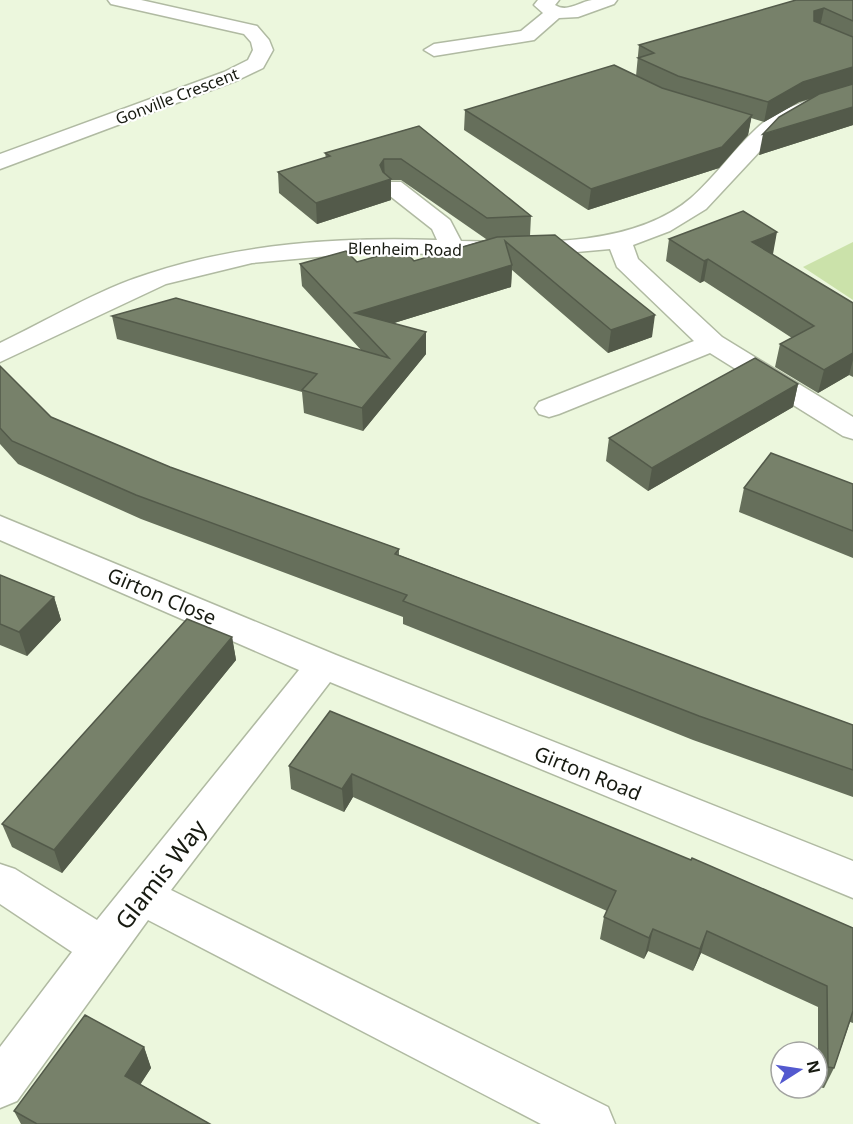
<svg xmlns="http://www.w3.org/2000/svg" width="853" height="1124" font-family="'Noto Sans',sans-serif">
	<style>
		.green { fill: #cbe2aa }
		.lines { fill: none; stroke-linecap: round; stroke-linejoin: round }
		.minor-casing { stroke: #b0baa2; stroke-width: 3 }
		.minor { fill: #fff; fill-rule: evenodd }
		.wall { fill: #666f5b }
		.shaded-wall { fill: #535a4a }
		.building { fill: #77816a; stroke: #535a4a; stroke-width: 1.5 }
		.labels { text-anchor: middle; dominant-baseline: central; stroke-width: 4.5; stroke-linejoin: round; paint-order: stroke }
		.far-street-label { font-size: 16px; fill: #171a11; stroke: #fff }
		.street-label { font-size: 20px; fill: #171a11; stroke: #fff }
		.near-street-label { font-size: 24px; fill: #171a11; stroke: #fff }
	</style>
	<rect width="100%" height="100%" fill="#ecf7dd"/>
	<!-- green -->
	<polygon class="green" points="853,242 853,300 803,267"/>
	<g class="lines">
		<!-- minor casing -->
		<g class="minor-casing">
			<g id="minor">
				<polygon points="108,0 141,0 257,26 269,40 273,50 263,68 238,80 0,169 0,154 224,72 248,60 253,50 251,42 244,34 111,4"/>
				<path d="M538 0H559L555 5C567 13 579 2 592 0 600 0 609 0 617 0L614 4 578 17 559 18 534 40 434 56 424 50 434 44 521 31 543 13 534 5Z"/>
				<path d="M853 87V100L814 112 774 136 706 209 670 231 633 245 638 259 722 337 853 417V439L843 436 710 353 559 414 549 417 539 414 535 408 539 402 694 341 617 267 610 249 521 257 371 252 252 263 166 284 0 362V343C48 320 97 290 148 274 241 243 340 237 437 240L432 229 385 192 382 187 385 182H401L450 220 461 241C532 243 633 248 691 198 715 177 733 150 757 128 779 107 824 94 853 87Z"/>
				<polygon points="0,516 336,655 853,861 853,898 330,682 171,890 608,1107 615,1124 541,1124 148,920 17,1101 0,1108 0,1047 72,952 0,904 0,864 15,869 97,920 299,670 0,540"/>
			</g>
		</g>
		<!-- minor -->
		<use href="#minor" class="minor"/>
	</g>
	<!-- wall -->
	<g class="wall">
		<polygon points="853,0 853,125 759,155 813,98 799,102 764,122 751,118 748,135 719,168 588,210 464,130 465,110 636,76 639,45"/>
		<polygon points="419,126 531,216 530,236 652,337 608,353 512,270 511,287 394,323 426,354 363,431 304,413 302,392 117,339 112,316 362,351 302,286 300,264 414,261 488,239 486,239 401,180 391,180 391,200 317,224 279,193 278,172 326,158 325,153"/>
		<polygon points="669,239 773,254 772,254 853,303 853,377 849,375 818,393 775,367 780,344 792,338 704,281 700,283 666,261"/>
		<polygon points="0,366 51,417 170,467 399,549 399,555 754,689 853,725 853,797 693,740 403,624 403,617 141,519 18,464 0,444"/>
		<polygon points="798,384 793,407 648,491 606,461 609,438"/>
		<polygon points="853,484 853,558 739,512 744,488"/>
		<polygon points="0,575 54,597 61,620 27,656 0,645"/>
		<polygon points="232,637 236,660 62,873 12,847 2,824"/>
		<polygon points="330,711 853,928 853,1023 850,1022 834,1068 824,1088 818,1087 818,1007 701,953 693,971 648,951 644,959 600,939 604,917 607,911 353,797 344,812 291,789 289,766"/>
		<polygon points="144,1047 151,1068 140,1084 210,1124 21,1124 14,1111"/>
	</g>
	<!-- shaded-wall -->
	<g class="shaded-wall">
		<polygon points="824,8 820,27 810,30 814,11"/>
		<polygon points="853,67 853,86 799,102 764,122 768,102 803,82"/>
		<polygon points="853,107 853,125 759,155 763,134"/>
		<polygon points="752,115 748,135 719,168 588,210 591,189"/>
		<polygon points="384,159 385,180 391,179 391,200 317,224 316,203 380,165"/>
		<polygon points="777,232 773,254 747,264 752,242"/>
		<polygon points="708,259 704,281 700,283 704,261"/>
		<polygon points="512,265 511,287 365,332 355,313"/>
		<polygon points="655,315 652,337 608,353 611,330"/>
		<polygon points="426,332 426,354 363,431 362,408"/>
		<polygon points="853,353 853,360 849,375 818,393 824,370"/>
		<polygon points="798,384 793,407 648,491 652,468"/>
		<polygon points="54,597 61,620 27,656 19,632"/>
		<polygon points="232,637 236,660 62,873 54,850"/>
		<polygon points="352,774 353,797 344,812 342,789"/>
		<polygon points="653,929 648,951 644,959 649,938"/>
		<polygon points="707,931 701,953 693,971 700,949"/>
		<polygon points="144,1047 151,1068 133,1096 125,1076"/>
	</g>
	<!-- building -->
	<g class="building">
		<polygon points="796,0 853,0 853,21 824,8 814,11 814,21 853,37 853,67 803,82 768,102 678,76 638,58 654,53 639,45"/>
		<polygon points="614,65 662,88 752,115 722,147 591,189 465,110"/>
		<polygon points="853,84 853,107 763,134 779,117 819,94"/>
		<polygon points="419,126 531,216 487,218 401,159 384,159 380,165 383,172 391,179 316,203 278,172 330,156 325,153"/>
		<polygon points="743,211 777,232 752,242 853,303 853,353 824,370 780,344 814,326 708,259 704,261 669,239"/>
		<polygon points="555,235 655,315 611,330 505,241 512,265 355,313 426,332 362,408 302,390 317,374 112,316 176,298 389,358 300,264 346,251 357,262 403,249 414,261 497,237"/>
		<polygon points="755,358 798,384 652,468 609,438"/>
		<polygon points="0,366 51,417 170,467 399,549 395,554 754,689 853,725 853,770 699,716 403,601 407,595 136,495 12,441 0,428"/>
		<polygon points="771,453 853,484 853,531 744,488"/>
		<polygon points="0,575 54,597 19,632 0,624"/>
		<polygon points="187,619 232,637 54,850 2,824"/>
		<polygon points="330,711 691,860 692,858 853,928 853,1011 834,1068 828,1067 827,986 707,931 700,949 653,929 649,938 604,917 616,891 352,774 342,789 289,766"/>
		<polygon points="85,1015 144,1047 125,1076 210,1124 37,1124 14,1111"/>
	</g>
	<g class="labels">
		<!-- far-street labels -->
		<g class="far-street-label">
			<text transform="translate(177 96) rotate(-21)">Gonville Crescent</text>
			<text transform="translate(405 249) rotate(1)">Blenheim Road</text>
		</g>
		<!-- street labels -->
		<g class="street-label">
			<text transform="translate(162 596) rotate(23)">Girton Close</text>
			<text transform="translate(588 773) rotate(22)">Girton Road</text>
		</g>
		<!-- near-street labels -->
		<g class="near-street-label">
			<text transform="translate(160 874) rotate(-52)">Glamis Way</text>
		</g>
	</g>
	<!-- north arrow -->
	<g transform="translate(799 1070) rotate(78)"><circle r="28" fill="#ffffff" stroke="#a2a3a0" stroke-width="1.5"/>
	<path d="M0-4.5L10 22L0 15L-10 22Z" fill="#5359cf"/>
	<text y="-9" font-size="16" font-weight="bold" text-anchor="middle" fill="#171a11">N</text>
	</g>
</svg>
